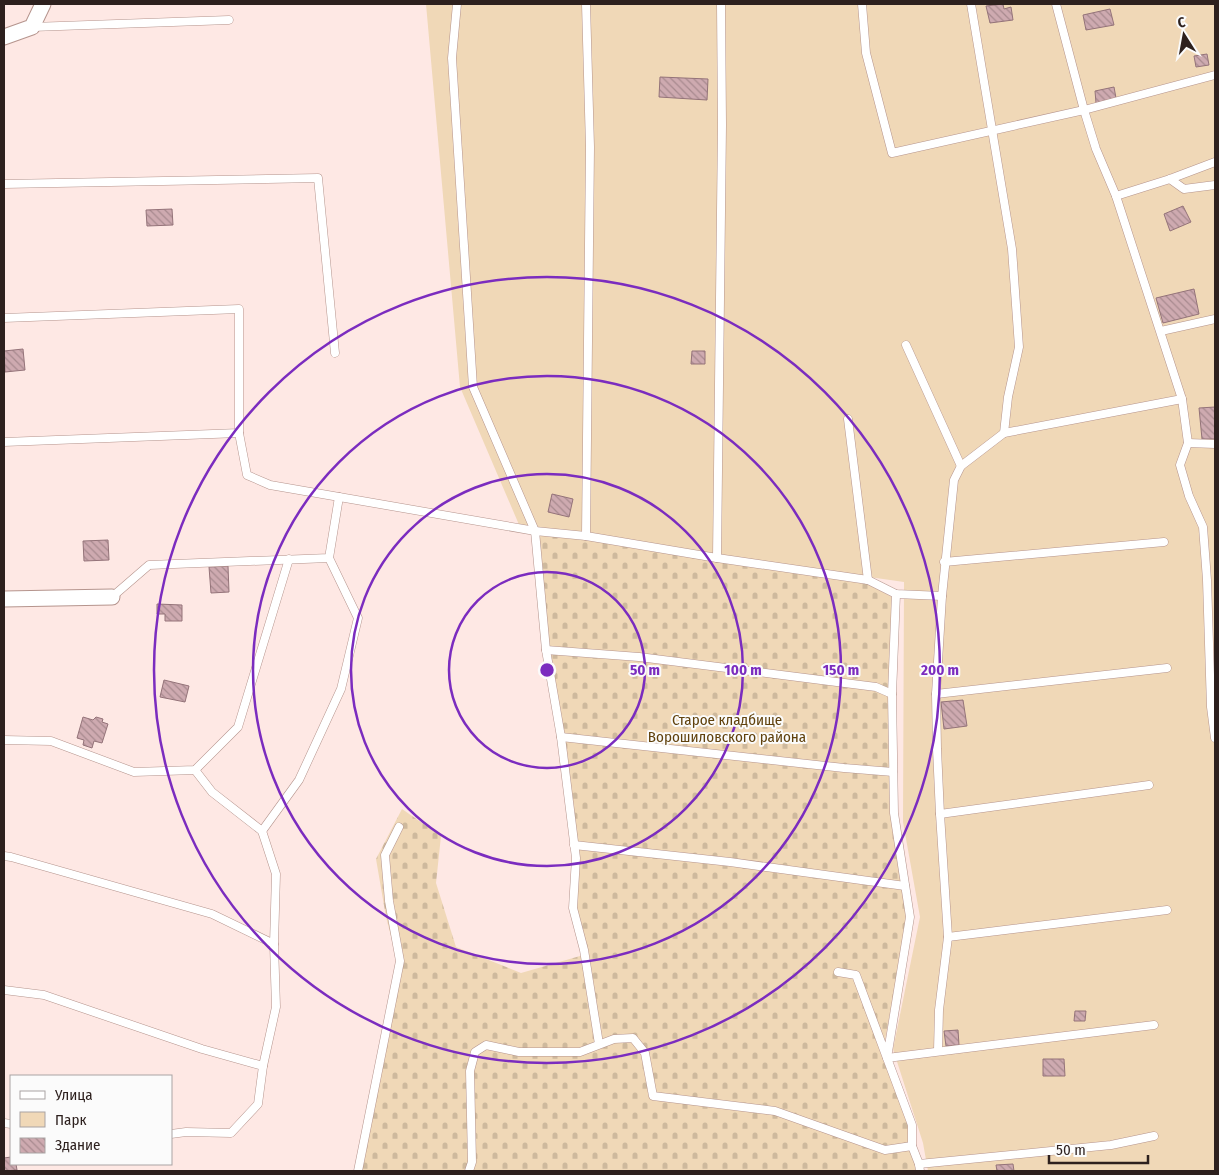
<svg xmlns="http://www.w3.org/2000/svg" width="1219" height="1175" font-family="'Fira Sans Condensed',sans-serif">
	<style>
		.cemetery { fill: url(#cemetery-stones) }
		.green { fill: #f0d8b7 }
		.building { fill: url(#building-back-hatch); stroke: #947379 }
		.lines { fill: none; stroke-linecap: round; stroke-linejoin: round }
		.lane-casing { stroke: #b5948d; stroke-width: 9 }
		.street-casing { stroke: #b5948d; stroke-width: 17 }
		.lane { stroke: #fff; stroke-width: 8 }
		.street { stroke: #fff; stroke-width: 15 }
		.ring { fill: none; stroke: #7b2cbf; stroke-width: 2.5 }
		.labels { text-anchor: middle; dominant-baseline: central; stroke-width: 4; stroke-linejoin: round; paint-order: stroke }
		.park-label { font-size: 15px; fill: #60410c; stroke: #fbfbfb }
		.centre { fill: #7b2cbf; stroke: #fbfbfb; stroke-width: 2.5 }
		.ring-label { font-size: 15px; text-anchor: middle; font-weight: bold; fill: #7b2cbf; stroke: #fbfbfb; stroke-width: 4; stroke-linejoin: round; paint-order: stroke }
	</style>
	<defs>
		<pattern id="cemetery-stones" width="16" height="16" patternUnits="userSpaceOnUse" patternTransform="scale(1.25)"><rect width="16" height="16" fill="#f0d8b7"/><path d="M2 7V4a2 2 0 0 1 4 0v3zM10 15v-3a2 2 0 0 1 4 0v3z" fill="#ceb99d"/></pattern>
		<pattern id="building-back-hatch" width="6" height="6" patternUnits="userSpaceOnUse" patternTransform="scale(1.25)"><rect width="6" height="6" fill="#ceaab0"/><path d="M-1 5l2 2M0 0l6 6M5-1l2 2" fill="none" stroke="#a88a8f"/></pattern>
	</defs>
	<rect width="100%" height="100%" fill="#fee8e4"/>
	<!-- cemetery -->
	<polygon class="cemetery" points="536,533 585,538 715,560 868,584 892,597 891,816 908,915 882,1057 910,1127 918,1171 354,1171 397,959 386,917 376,859 402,809 441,836 436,883 456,947 521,973 587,954 576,908 578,861 549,653"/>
	<!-- green -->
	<polygon class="green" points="426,4 1215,4 1215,1171 928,1171 923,1143 893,1049 920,917 903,822 904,582 520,527 460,387"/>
	<!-- building -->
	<g class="building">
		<polygon points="1003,4 1004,9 1011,7 1013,20 990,23 986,6"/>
		<polygon points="1110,9 1114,25 1086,30 1083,15"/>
		<polygon points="1207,54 1209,65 1196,67 1194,56"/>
		<polygon points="660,77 708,79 707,100 659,97"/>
		<polygon points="1114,87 1116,98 1096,103 1095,91"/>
		<polygon points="1183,206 1191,222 1170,231 1164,214"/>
		<polygon points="172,209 173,225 147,226 146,210"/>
		<polygon points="1194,289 1199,314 1163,323 1156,298"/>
		<polygon points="23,349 25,370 5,372 4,351"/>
		<polygon points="692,351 705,351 705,364 691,364"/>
		<polygon points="1215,407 1215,439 1202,439 1199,408"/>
		<polygon points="552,494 573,499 569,517 548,512"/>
		<polygon points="108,540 109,560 84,561 83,541"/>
		<polygon points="228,566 229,592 211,593 209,567"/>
		<polygon points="157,604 182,605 182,621 165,621 165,614 157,614"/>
		<polygon points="164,680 189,686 185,702 160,697"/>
		<polygon points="963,700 967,726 944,729 941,702"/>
		<polygon points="83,717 93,720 96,717 103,719 102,722 108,724 102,743 94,741 92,748 83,745 84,740 77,738"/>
		<polygon points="1075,1011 1086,1011 1085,1021 1074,1021"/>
		<polygon points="958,1030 959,1045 946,1046 944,1031"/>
		<polygon points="1043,1059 1064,1059 1065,1076 1043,1076"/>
		<polygon points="11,1157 11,1164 16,1164 17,1170 4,1171 4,1158"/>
		<polygon points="1013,1164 1014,1171 997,1171 996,1165"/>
	</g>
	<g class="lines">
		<!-- lane casing -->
		<g class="lane-casing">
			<g id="lane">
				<polyline points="457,4 452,58 473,387 535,531 546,650 561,737 576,858 573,908 584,950 599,1044"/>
				<polyline points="862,4 866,53 892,153 1084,110 1215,75"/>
				<polyline points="1056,4 1084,110 1096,149 1116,196 1182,399 1188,443 1180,465 1189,496 1203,527 1207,580 1211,707 1215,738"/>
				<polyline points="32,27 229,20"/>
				<polyline points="1170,179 1184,189 1215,185"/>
				<polyline points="4,184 318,178 335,353"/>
				<polyline points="1116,196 1170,179 1215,162"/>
				<polyline points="4,318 239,309 239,433 4,442"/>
				<polyline points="1161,331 1215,319"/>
				<polyline points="906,345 961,466"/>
				<polyline points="848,419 868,580"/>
				<polyline points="239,433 247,475 270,485 535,531 586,536 717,558 868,580 896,594 942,596"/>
				<polyline points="1004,433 1182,399"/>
				<polyline points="1188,443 1215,444"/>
				<polyline points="586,536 590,147 586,4"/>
				<polyline points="717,558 722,125 721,4"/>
				<polyline points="944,562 1164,542"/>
				<polyline points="112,597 149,565 329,558 339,497"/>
				<polyline points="546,650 639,657 876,687 892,694"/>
				<polyline points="936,694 1167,668"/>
				<polyline points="561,737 844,768 893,772"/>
				<polyline points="4,740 51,741 134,772 195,770 238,727 289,559"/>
				<polyline points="940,814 1149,785"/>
				<polyline points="262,831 299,780 341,689 358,618 329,558"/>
				<polyline points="574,845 730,862 905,886"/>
				<polyline points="4,856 11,857 212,914 274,944 276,874 262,831 212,792 195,770"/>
				<polyline points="948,937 1167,910"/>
				<polyline points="838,972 856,975 887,1058 910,917 894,813 892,694 896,594"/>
				<polyline points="4,990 44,995 202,1049 263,1066"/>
				<polyline points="938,1051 939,1010 948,937 940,814 937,749 936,694 942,596 954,480 961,466 1004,433 1008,397 1019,347 1012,249 971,4"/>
				<polyline points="4,1123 11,1124"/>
				<polyline points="171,1134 186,1132 231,1133 258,1104 263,1066 276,1007 274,944"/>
				<polyline points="919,1164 1111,1145 1154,1136"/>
				<polyline points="358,1171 400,961 389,901 385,855 399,827"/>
				<polyline points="469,1171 472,1162 470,1071 475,1052 486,1045 519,1052 580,1052 614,1039 633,1038 645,1053 653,1096 775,1111 885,1150 912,1146"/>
				<polyline points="920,1171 919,1164 912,1146 912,1125 887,1058 1154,1025"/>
			</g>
		</g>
		<!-- street casing -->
		<g class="street-casing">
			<g id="street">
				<polyline points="4,37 32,27 43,4"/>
				<polyline points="4,599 112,597"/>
			</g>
		</g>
		<!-- lane -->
		<use href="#lane" class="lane"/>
		<!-- street -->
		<use href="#street" class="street"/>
	</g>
	<!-- distance rings -->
	<g class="ring">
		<circle cx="547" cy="670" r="98"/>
		<circle cx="547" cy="670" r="196"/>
		<circle cx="547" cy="670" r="294"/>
		<circle cx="547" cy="670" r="393"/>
	</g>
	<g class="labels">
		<!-- park labels -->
		<g class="park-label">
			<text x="727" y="720">Старое кладбище<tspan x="727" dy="17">Ворошиловского района</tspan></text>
		</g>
	</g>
	<circle cx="547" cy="670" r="8" class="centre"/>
	<g class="ring-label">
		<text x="645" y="675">50 m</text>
		<text x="743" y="675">100 m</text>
		<text x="841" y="675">150 m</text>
		<text x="940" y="675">200 m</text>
	</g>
	<!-- border -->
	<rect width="1219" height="1175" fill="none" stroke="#2d201e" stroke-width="10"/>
	<!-- legend -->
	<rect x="10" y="1075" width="162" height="90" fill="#fbfbfb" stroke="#a9a3a3"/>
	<rect x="20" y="1091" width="25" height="8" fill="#ffffff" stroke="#a9a3a3"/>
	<text x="55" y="1100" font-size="15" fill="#2d201e">Улица</text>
	<rect x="20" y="1112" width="25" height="15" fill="#f0d8b7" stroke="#a9a3a3"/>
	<text x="55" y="1125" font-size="15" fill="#2d201e">Парк</text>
	<rect x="20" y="1138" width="25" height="15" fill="url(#building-back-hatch)" stroke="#a9a3a3"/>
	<text x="55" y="1150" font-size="15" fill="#2d201e">Здание</text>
	<!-- north arrow -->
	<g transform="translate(1184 35) rotate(349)" stroke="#fbfbfb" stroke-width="4" paint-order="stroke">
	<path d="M0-4L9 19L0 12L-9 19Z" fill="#2d201e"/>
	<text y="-8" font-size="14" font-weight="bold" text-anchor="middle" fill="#2d201e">С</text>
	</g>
	<!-- scale -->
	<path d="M1049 1155v8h99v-8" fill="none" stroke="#2d201e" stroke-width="2.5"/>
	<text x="1056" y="1155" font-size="15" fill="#2d201e" stroke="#fbfbfb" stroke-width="4" paint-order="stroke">50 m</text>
</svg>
